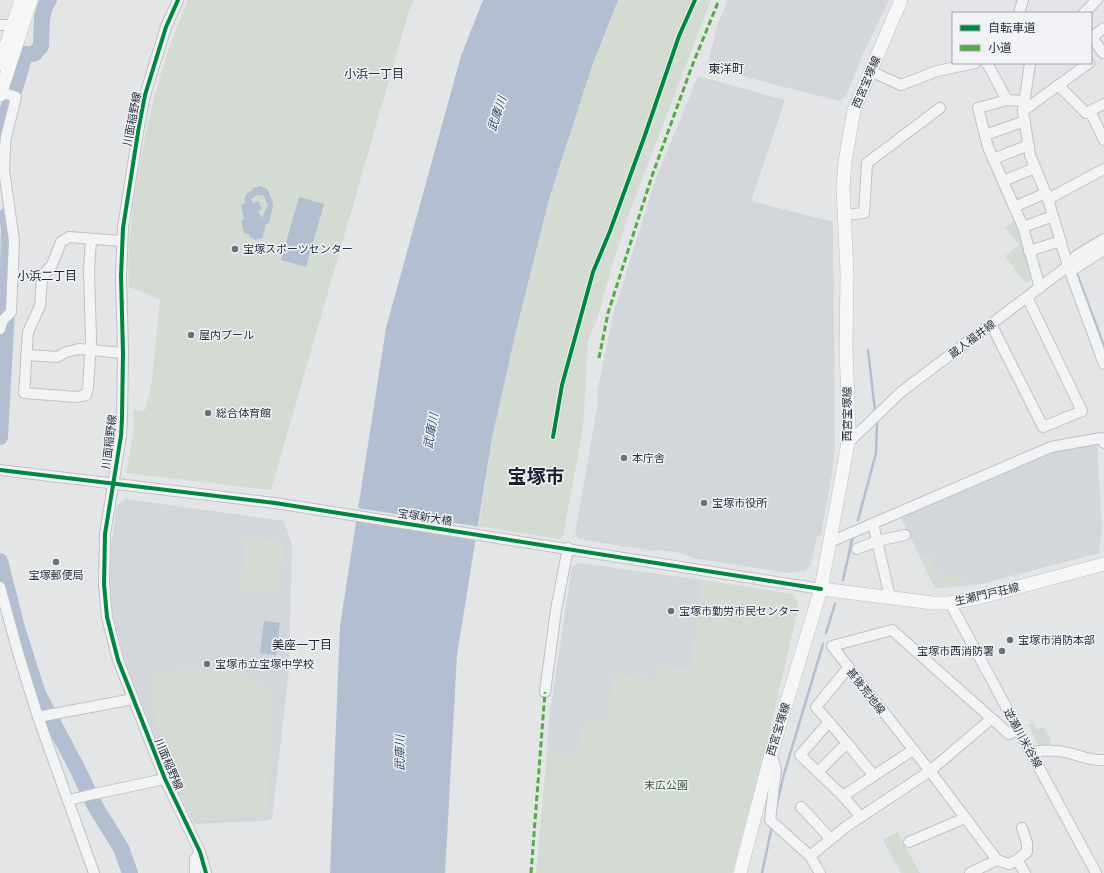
<svg xmlns="http://www.w3.org/2000/svg" width="1104" height="873" font-family="Helvetica,'Noto Sans JP',sans-serif">
	<style>
		.built { fill: #d3d6db }
		.green { fill: #d3dbd3 }
		.water { fill: #b3bfd1; fill-rule: evenodd }
		.pier { fill: #e3e5e7 }
		.lines { fill: none; stroke-linecap: round; stroke-linejoin: round }
		.stream { stroke: #b3bfd1; stroke-width: 2.5 }
		.river { stroke: #b3bfd1; stroke-width: 16 }
		.minor-casing { stroke: #c0c1c4; stroke-width: 12 }
		.major-casing { stroke: #bfc1c5; stroke-width: 14 }
		.minor { stroke: #f1f3f4; stroke-width: 10 }
		.major { stroke: #f6f6f6; stroke-width: 13 }
		.quiet { stroke: #53ab46; stroke-width: 3; stroke-dasharray: 6 3; stroke-linecap: butt }
		.cycleway-casing { stroke: #f0f2f6; stroke-width: 6 }
		.cycleway { stroke: #00873e; stroke-width: 4 }
		.poi-dot { fill: #6b707a; stroke: #f0f2f6; stroke-width: 1.5 }
		.labels { text-anchor: middle; dominant-baseline: central; stroke-width: 3; stroke-linejoin: round; paint-order: stroke }
		.street-label { font-size: 11px; fill: #2a313f; stroke: #f0f2f6 }
		.poi-label { font-size: 11px; fill: #2a313f; stroke: #f0f2f6; text-anchor: start }
		.park-label { font-size: 11px; fill: #3d5a38; stroke: #f0f2f6 }
		.neighbourhood-label { font-size: 12px; fill: #1c2230; stroke: #f0f2f6 }
		.water-label { font-size: 12px; font-style: italic; fill: #374d71; stroke: #f0f2f6 }
		.town-label { font-size: 19px; font-weight: bold; fill: #1c2230; stroke: #f0f2f6 }
	</style>
	<rect width="100%" height="100%" fill="#e3e5e7"/>
	<!-- built -->
	<g class="built">
		<polygon points="728,0 889,0 862,56 847,94 839,101 711,68 708,64 718,23"/>
		<polygon points="698,76 785,100 751,201 833,222 835,444 832,473 821,535 817,536 811,565 804,571 788,573 693,558 682,553 661,550 654,551 579,539 575,533 598,403 597,392 613,315 656,178"/>
		<polygon points="1097,442 1102,529 1099,553 981,584 935,588 900,516 1050,451"/>
		<polygon points="126,499 284,521 292,544 289,670 272,819 264,821 195,824 172,780 124,658 113,615 110,581 111,548 117,505"/>
		<polygon points="579,563 703,580 691,671 660,666 658,680 606,723 576,756 547,751 549,718 572,567"/>
	</g>
	<!-- green -->
	<g class="green">
		<path d="M188 0H414L408 14 271 490 126 473 134 430 133 411 145 410 151 388 160 299 129 287C127 259 130 231 134 202 141 151 152 100 168 51 174 34 182 17 188 0Z"/>
		<polygon points="618,0 711,0 628,216 611,269 597,320 588,340 583,428 563,536 560,539 479,526 492,438 516,331 549,199 592,66"/>
		<polygon points="1015,221 1022,239 1034,279 1026,283 1005,256 1019,245 1005,227"/>
		<polygon points="246,537 285,542 279,594 240,589"/>
		<polygon points="932,552 931,559 936,572 945,576 960,576 967,586 935,588 920,557"/>
		<polygon points="703,580 792,594 799,604 768,738 732,873 536,873 547,751 576,756 583,719 606,722 613,673 658,680 660,666 691,671"/>
		<polygon points="220,668 244,673 274,693 268,813 249,817 196,821 159,734 153,703 151,671"/>
		<polygon points="1033,723 1036,729 1044,728 1051,739 1048,747 1039,748 1028,725"/>
		<polygon points="897,832 920,873 901,873 883,840"/>
	</g>
	<!-- water -->
	<g class="water">
		<polygon points="483,0 618,0 592,66 549,199 516,331 492,438 457,655 445,873 330,873 340,626 386,328 461,56"/>
		<path d="M260 186 267 189C276 207 273 204 269 223L266 224 263 236V238L255 240 250 237 248 233 246 234 244 233 241 220 244 219 241 205 245 203 244 200 247 193 253 190 252 188 255 187 256 188ZM259 194 260 196 263 195 268 205 262 218 258 211 262 208 258 201 253 203 251 199Z"/>
		<polygon points="299,197 324,204 306,267 281,260"/>
		<polygon points="264,621 280,623 276,655 260,653"/>
	</g>
	<!-- pier -->
	<polygon class="pier" points="357,508 481,527 478,540 355,521"/>
	<g class="lines">
		<!-- stream -->
		<g class="stream">
			<polyline points="1076,271 1104,346"/>
			<polyline points="868,350 875,411"/>
			<polyline points="858,520 876,453 877,422"/>
			<polyline points="843,580 853,535"/>
			<polyline points="826,633 835,604"/>
			<polyline points="776,808 784,774 823,644"/>
			<polyline points="762,873 772,826"/>
		</g>
		<!-- river -->
		<g class="river">
			<polyline points="0,152 4,120 17,82 25,54 34,54 41,46 42,18 45,6 49,0"/>
			<polyline points="0,437 7,308 9,228 7,215"/>
			<polyline points="0,561 17,628 38,694 78,770 95,806 121,848 130,873"/>
		</g>
		<!-- minor casing -->
		<g class="minor-casing">
			<g id="minor">
				<polyline points="178,0 166,27 145,95 139,126 123,228 121,276 123,353 122,418 121,436 105,534 104,584 107,617 118,660 165,779 200,852 206,873"/>
				<polyline points="1019,13 1023,0"/>
				<polyline points="1084,13 1097,0"/>
				<polyline points="0,25 12,25"/>
				<polyline points="1092,37 1103,53"/>
				<polyline points="1091,38 1104,28"/>
				<polyline points="987,63 1007,100 1024,101"/>
				<polyline points="1030,63 1023,111 1030,155 1048,199 1068,266 1104,364"/>
				<polyline points="870,71 901,85 937,71 975,63"/>
				<polyline points="1058,85 1086,113 1104,104"/>
				<polyline points="1007,100 978,108 988,147 1023,227 1040,288"/>
				<polyline points="1023,111 1089,63"/>
				<polyline points="1090,111 1104,140"/>
				<polyline points="985,135 1025,121"/>
				<polyline points="993,159 1029,145"/>
				<polyline points="1003,181 1035,168"/>
				<polyline points="1048,199 1104,169"/>
				<polyline points="1014,207 1046,193"/>
				<polyline points="845,215 864,213 867,163 940,108"/>
				<polyline points="1023,227 1053,216"/>
				<polyline points="91,239 89,272 91,339 88,387 86,395 77,397 24,393 28,332 40,306 42,279 46,272 52,265 61,242 69,237 122,241"/>
				<polyline points="1029,251 1061,241"/>
				<polyline points="1068,266 1074,269 1104,250"/>
				<polyline points="991,324 1043,427 1082,411 1027,297"/>
				<polyline points="0,329 3,320 11,312 14,241 4,170 5,147 6,137 16,97 1,92"/>
				<polyline points="26,355 57,357 66,352 79,349 123,353"/>
				<polyline points="848,443 901,392 1068,266 1076,256 1104,239"/>
				<polyline points="0,470 275,503 821,589"/>
				<polyline points="873,524 890,597"/>
				<polyline points="830,542 1051,447 1101,438 1104,443"/>
				<polyline points="857,549 877,541 905,535"/>
				<polyline points="0,587 19,656 38,717"/>
				<polyline points="950,603 1096,873"/>
				<polyline points="848,668 816,707 847,743 873,775"/>
				<polyline points="545,692 556,610 568,548"/>
				<polyline points="829,722 800,755 843,796 861,817"/>
				<polyline points="1018,730 1009,734 892,630 832,646 930,771 997,860 1009,864 1017,860 1025,873"/>
				<path d="M1030 752C1042 750 1058 750 1069 753 1082 756 1089 761 1104 760"/>
				<polyline points="771,754 776,769 770,820 810,856 820,873"/>
				<polyline points="818,772 847,743"/>
				<polyline points="843,796 913,750"/>
				<polyline points="69,800 94,794 165,779"/>
				<polyline points="801,807 831,839"/>
				<polyline points="909,842 965,818"/>
				<polyline points="810,856 847,826 930,771 991,719"/>
				<polyline points="1017,860 1027,852 1027,843 1022,828"/>
				<polyline points="94,873 38,717 133,699"/>
				<polyline points="195,873 195,859 200,852"/>
				<polyline points="970,873 997,860"/>
			</g>
		</g>
		<!-- major casing -->
		<g class="major-casing">
			<g id="major">
				<polyline points="0,64 21,0"/>
				<polyline points="0,95 31,0"/>
				<polyline points="821,589 933,603 950,603 978,598 1104,564"/>
				<polyline points="740,873 771,754 821,589 848,443 849,429 846,349 847,273 843,187 845,162 854,110 901,0"/>
			</g>
		</g>
		<!-- minor -->
		<use href="#minor" class="minor"/>
		<!-- major -->
		<use href="#major" class="major"/>
		<!-- quiet -->
		<g class="quiet">
			<polyline points="599,358 608,313 652,176 692,66 719,0"/>
			<polyline points="531,873 545,692"/>
		</g>
		<!-- cycleway casing -->
		<g class="cycleway-casing">
			<g id="cycleway">
				<polyline points="178,0 166,27 145,95 139,126 123,228 121,276 123,353 122,418 121,436 105,534 104,584 107,617 118,660 165,779 200,852 206,873"/>
				<polyline points="553,437 562,385 593,272 610,231 645,135 679,36 695,0"/>
				<polyline points="0,470 275,503 821,589"/>
			</g>
		</g>
		<!-- cycleway -->
		<use href="#cycleway" class="cycleway"/>
	</g>
	<!-- markers -->
	<g class="poi-dot">
		<circle cx="235" cy="249" r="4"/>
		<circle cx="191" cy="335" r="4"/>
		<circle cx="208" cy="413" r="4"/>
		<circle cx="624" cy="458" r="4"/>
		<circle cx="704" cy="503" r="4"/>
		<circle cx="56" cy="562" r="4"/>
		<circle cx="671" cy="611" r="4"/>
		<circle cx="1010" cy="640" r="4"/>
		<circle cx="1002" cy="651" r="4"/>
		<circle cx="207" cy="664" r="4"/>
	</g>
	<g class="labels">
		<!-- street labels -->
		<g class="street-label">
			<text transform="translate(866 82) rotate(-67)">西宮宝塚線</text>
			<text transform="translate(132 119) rotate(-79)">川面稲野線</text>
			<text transform="translate(972 339) rotate(-37)">蔵人福井線</text>
			<text transform="translate(847 414) rotate(-90)">西宮宝塚線</text>
			<text transform="translate(109 442) rotate(-83)">川面稲野線</text>
			<text transform="translate(425 517) rotate(9)">宝塚新大橋</text>
			<text transform="translate(987 594) rotate(-13)">生瀬門戸荘線</text>
			<text transform="translate(866 691) rotate(52)">甚後荒地線</text>
			<text transform="translate(778 729) rotate(-73)">西宮宝塚線</text>
			<text transform="translate(1023 738) rotate(61)">逆瀬川米谷線</text>
			<text transform="translate(169 764) rotate(67)">川面稲野線</text>
		</g>
		<!-- poi labels -->
		<g class="poi-label">
			<text x="243" y="249">宝塚スポーツセンター</text>
			<text x="199" y="335">屋内プール</text>
			<text x="216" y="413">総合体育館</text>
			<text x="632" y="458">本庁舎</text>
			<text x="712" y="503">宝塚市役所</text>
			<text x="56" y="575" text-anchor="middle">宝塚郵便局</text>
			<text x="679" y="611">宝塚市勤労市民センター</text>
			<text x="1018" y="640">宝塚市消防本部</text>
			<text x="994" y="651" text-anchor="end">宝塚市西消防署</text>
			<text x="215" y="664">宝塚市立宝塚中学校</text>
		</g>
		<!-- park labels -->
		<g class="park-label">
			<text x="666" y="785">末広公園</text>
		</g>
		<!-- neighbourhood labels -->
		<g class="neighbourhood-label">
			<text x="726" y="69">東洋町</text>
			<text x="374" y="74">小浜一丁目</text>
			<text x="47" y="276">小浜二丁目</text>
			<text x="302" y="645">美座一丁目</text>
		</g>
		<!-- water labels -->
		<g class="water-label">
			<text transform="translate(497 114) rotate(-72)">武庫川</text>
			<text transform="translate(431 431) rotate(-80)">武庫川</text>
			<text transform="translate(400 753) rotate(-90)">武庫川</text>
		</g>
		<!-- town labels -->
		<g class="town-label">
			<text x="536" y="476">宝塚市</text>
		</g>
	</g>
	<!-- legend -->
	<rect x="952" y="12" width="140" height="52" fill="#f0f2f6" stroke="#a1a5ad"/>
	<rect x="960" y="25" width="20" height="6" fill="#00873e" stroke="#a1a5ad"/>
	<text x="988" y="32" font-size="12" fill="#2a313f">自転車道</text>
	<rect x="960" y="45" width="20" height="6" fill="#53ab46" stroke="#a1a5ad"/>
	<text x="988" y="52" font-size="12" fill="#2a313f">小道</text>
</svg>
